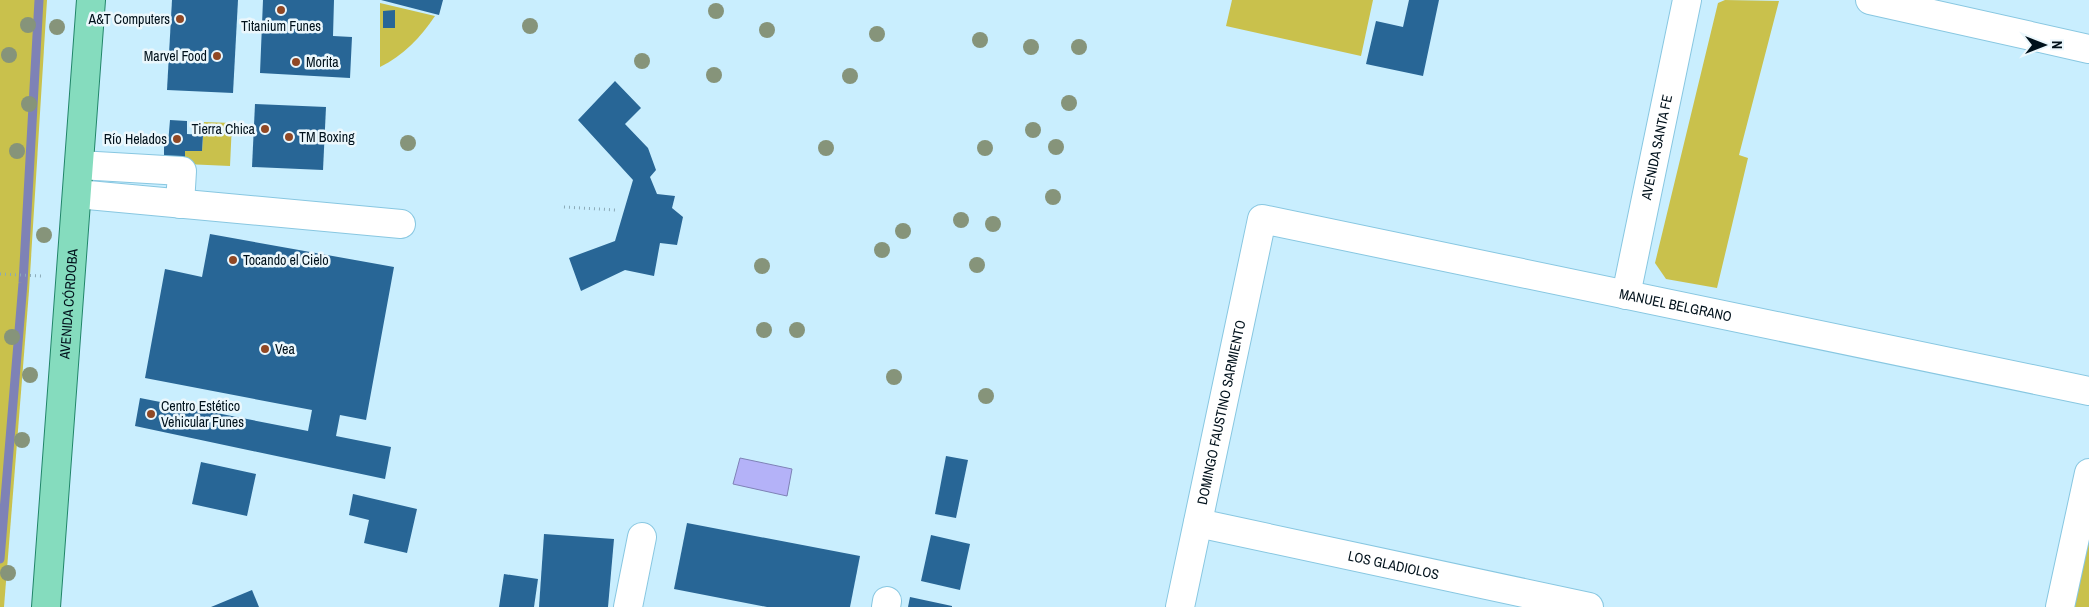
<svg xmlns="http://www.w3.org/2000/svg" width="2089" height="607" font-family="'Archivo Narrow',sans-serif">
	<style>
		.green { fill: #c9c14c }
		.water { fill: #b4b2f8; stroke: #7e82b6 }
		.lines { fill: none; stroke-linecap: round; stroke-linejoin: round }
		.stream { stroke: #7e82b6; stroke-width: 9 }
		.building { fill: #286696 }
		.minor-casing { stroke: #88c7e1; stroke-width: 30 }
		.major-casing { stroke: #218569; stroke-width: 30 }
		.path { stroke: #8baab8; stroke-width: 3; stroke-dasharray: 1 4; stroke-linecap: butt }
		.minor { stroke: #fff; stroke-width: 28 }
		.major { stroke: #85dcbe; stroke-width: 28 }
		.tree { fill: #86947a }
		.poi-dot { fill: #904825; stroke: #ebf7fc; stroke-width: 2 }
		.labels { text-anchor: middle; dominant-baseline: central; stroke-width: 5; stroke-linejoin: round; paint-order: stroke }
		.poi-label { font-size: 14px; fill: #00111b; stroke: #ebf7fc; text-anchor: start }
		.street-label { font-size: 14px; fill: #00111b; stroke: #ebf7fc }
	</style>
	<rect width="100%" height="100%" fill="#c9eefe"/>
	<!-- green -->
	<g class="green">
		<polygon points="0,0 47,0 29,291 4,607 0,607"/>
		<polygon points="1232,0 1373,0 1361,56 1226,26"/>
		<polygon points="1725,0 1779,1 1739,155 1748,158 1717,288 1666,279 1655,263 1718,3"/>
		<path d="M380 3 435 16C421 37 403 56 380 67Z"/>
		<polygon points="204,122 232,123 230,166 185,164 185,151 202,151"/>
		<polygon points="2089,526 2089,607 2071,607"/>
	</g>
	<!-- water -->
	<polygon class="water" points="740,458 792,469 787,496 733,484"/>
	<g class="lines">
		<!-- stream -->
		<polyline class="stream" points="0,559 23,283 39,0"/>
	</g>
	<!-- building -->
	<g class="building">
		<polygon points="172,0 238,0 233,93 167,90"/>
		<polygon points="263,0 334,0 333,36 352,37 350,78 260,73"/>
		<polygon points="381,0 443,0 439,15"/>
		<polygon points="1409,0 1439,0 1423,76 1366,64 1376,21 1403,27"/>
		<polygon points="395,10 395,28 383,28 383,11"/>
		<polygon points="615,81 641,108 625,124 648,148 656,170 650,177 657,194 675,196 672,208 683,217 677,245 660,243 654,276 625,270 581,291 569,258 615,241 633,180 578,120"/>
		<polygon points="255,104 326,107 323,170 252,167"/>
		<polygon points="170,120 187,121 187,134 203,135 202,151 185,151 185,164 164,162 164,144 168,144"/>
		<polygon points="210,234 394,267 366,420 340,415 336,436 391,447 385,479 135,426 140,398 308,431 312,410 145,378 165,269 202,277"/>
		<polygon points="946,456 968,460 956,518 935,514"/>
		<polygon points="201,462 256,474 247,516 192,504"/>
		<polygon points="353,494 417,509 407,553 364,543 369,520 349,515"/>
		<polygon points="687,523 860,556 850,607 767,607 674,589"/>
		<polygon points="544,534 614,539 608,607 539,607"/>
		<polygon points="931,535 970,544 960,590 921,581"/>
		<polygon points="504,574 538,579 534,607 499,607"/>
		<polygon points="252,590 259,607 211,607"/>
		<polygon points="910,597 952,606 952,607 908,607"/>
	</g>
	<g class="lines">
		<!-- minor casing -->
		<g class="minor-casing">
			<g id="minor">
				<polyline points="1870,0 2089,49"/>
				<polyline points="79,165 182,171 180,204"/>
				<polyline points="77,194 401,224"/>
				<path id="s1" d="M1626 295 1687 0"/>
				<path id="s2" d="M1198 523 1589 607"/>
				<polyline points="628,607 642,537"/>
				<polyline points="886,607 887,601"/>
				<path id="s3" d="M1180 607 1262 219 2089 391"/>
				<polyline points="2060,607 2089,473"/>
			</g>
		</g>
		<!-- major casing -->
		<g class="major-casing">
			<g id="major">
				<path id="s4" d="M46 607 91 0"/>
			</g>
		</g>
		<!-- path -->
		<g class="path">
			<polyline points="564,207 616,210"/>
			<polyline points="0,274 42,276"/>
		</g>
		<!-- minor -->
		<use href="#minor" class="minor"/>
		<!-- major -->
		<use href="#major" class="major"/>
	</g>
	<!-- trees -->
	<g class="tree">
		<circle cx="716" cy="11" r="8"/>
		<circle cx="28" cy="25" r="8"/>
		<circle cx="530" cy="26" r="8"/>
		<circle cx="57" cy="27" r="8"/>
		<circle cx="767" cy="30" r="8"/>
		<circle cx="877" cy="34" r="8"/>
		<circle cx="980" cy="40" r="8"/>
		<circle cx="1031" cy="47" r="8"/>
		<circle cx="1079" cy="47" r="8"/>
		<circle cx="9" cy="55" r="8"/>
		<circle cx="642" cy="61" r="8"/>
		<circle cx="714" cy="75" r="8"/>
		<circle cx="850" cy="76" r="8"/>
		<circle cx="1069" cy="103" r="8"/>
		<circle cx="29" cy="104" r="8"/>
		<circle cx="1033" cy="130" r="8"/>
		<circle cx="408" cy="143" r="8"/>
		<circle cx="1056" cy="147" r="8"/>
		<circle cx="826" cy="148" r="8"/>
		<circle cx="985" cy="148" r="8"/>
		<circle cx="17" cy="151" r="8"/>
		<circle cx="1053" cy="197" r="8"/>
		<circle cx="961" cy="220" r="8"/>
		<circle cx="993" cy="224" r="8"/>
		<circle cx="903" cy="231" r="8"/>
		<circle cx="44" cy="235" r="8"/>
		<circle cx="882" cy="250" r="8"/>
		<circle cx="977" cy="265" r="8"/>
		<circle cx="762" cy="266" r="8"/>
		<circle cx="764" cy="330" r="8"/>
		<circle cx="797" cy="330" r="8"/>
		<circle cx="12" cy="337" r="8"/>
		<circle cx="30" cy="375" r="8"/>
		<circle cx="894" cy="377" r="8"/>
		<circle cx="986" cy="396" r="8"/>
		<circle cx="22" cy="440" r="8"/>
		<circle cx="8" cy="573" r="8"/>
	</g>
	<!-- markers -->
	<g class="poi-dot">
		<circle cx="281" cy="10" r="5"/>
		<circle cx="180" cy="19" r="5"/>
		<circle cx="217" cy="56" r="5"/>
		<circle cx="296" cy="62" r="5"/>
		<circle cx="265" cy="129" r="5"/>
		<circle cx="289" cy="137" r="5"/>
		<circle cx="177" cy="139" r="5"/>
		<circle cx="233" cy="260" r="5"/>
		<circle cx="265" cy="349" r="5"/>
		<circle cx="151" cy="414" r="5"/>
	</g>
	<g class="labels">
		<!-- poi labels -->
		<g class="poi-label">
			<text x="170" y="19" text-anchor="end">A&amp;T Computers</text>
			<text x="281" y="26" text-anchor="middle">Titanium Funes</text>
			<text x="207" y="56" text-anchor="end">Marvel Food</text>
			<text x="306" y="62">Morita</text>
			<text x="255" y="129" text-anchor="end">Tierra Chica</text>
			<text x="299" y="137">TM Boxing</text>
			<text x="167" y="139" text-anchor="end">Río Helados</text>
			<text x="243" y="260">Tocando el Cielo</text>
			<text x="275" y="349">Vea</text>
			<text x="161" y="406">Centro Estético<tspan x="161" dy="16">Vehicular Funes</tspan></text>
		</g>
		<!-- street labels -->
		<g class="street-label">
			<text stroke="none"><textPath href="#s1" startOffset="151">AVENIDA SANTA FE</textPath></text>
			<text stroke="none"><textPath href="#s4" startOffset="304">AVENIDA CÓRDOBA</textPath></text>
			<text stroke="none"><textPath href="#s3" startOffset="819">MANUEL BELGRANO</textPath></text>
			<text stroke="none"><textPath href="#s3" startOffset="199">DOMINGO FAUSTINO SARMIENTO</textPath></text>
			<text stroke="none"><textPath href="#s2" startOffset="200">LOS GLADIOLOS</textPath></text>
		</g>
	</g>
	<!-- north arrow -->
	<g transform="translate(2044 45) rotate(90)" stroke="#ebf7fc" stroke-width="4" paint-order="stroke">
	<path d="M0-4L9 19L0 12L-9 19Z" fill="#00111b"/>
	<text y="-8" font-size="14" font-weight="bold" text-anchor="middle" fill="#00111b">N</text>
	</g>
</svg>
